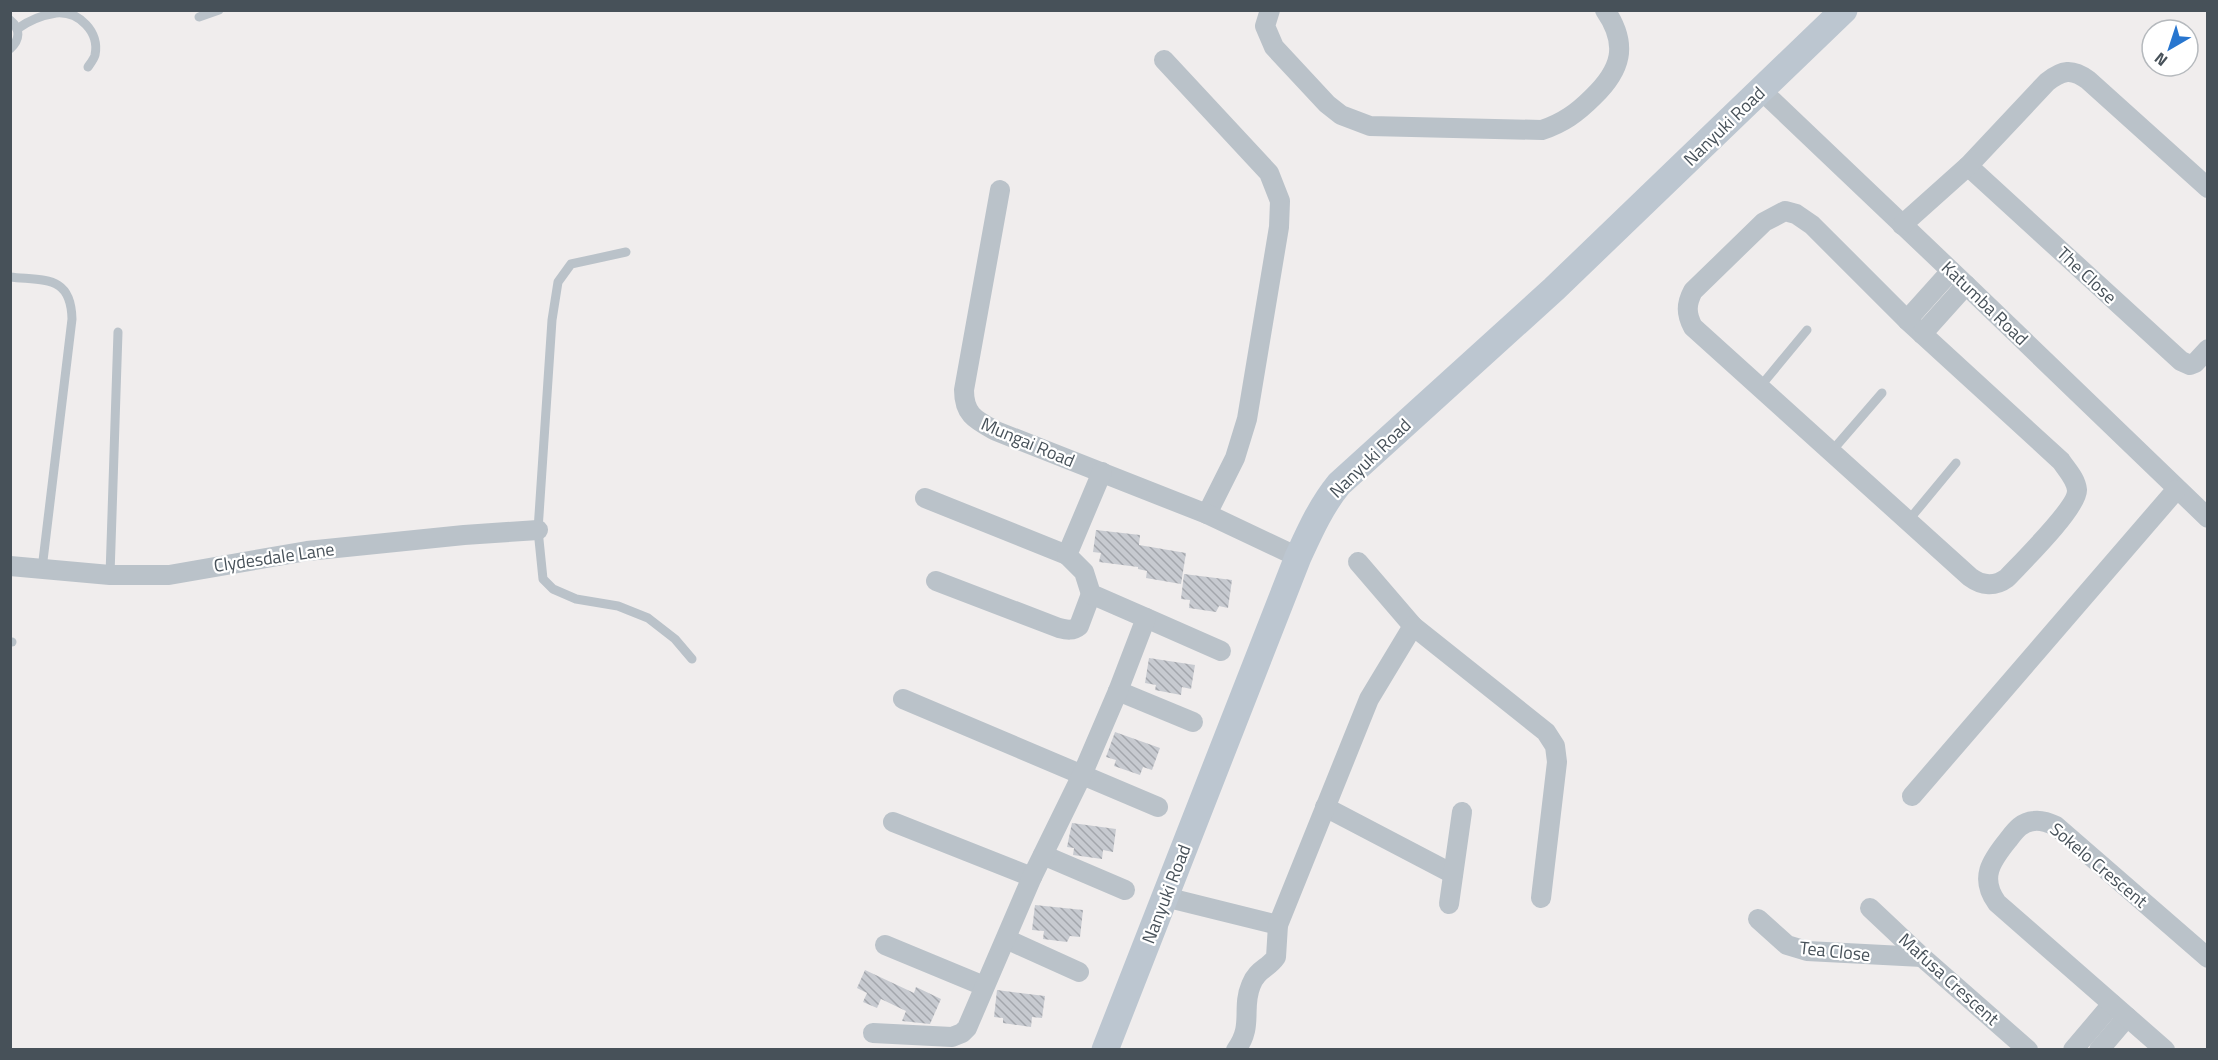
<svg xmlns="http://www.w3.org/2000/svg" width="2218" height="1060" font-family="'Titillium Web',sans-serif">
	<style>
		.building { fill: url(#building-back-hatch) }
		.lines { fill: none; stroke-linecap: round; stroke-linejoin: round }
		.lane { stroke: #bac2c9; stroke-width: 9 }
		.street { stroke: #bac2c9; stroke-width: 20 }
		.secondary { stroke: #bcc6d0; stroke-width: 27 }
		.labels { text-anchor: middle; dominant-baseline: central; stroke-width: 4.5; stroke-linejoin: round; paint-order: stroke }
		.street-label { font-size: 18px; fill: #475159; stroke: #fff }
	</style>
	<defs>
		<pattern id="building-back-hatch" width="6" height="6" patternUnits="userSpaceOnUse" patternTransform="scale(1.5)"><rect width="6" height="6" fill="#c7cad0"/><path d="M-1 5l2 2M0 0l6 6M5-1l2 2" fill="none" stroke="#a3a6ac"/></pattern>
	</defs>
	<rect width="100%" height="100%" fill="#f0eded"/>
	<!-- building -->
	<g class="building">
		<polygon points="1096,530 1140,535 1139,545 1186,553 1181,584 1146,578 1147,571 1138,569 1138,567 1099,562 1101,553 1093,552"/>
		<polygon points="1184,574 1232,580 1228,608 1219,606 1216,612 1189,608 1190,600 1181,599"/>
		<polygon points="1149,658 1195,665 1191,689 1182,687 1181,695 1155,690 1156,685 1145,683"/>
		<polygon points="1115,732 1160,748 1152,770 1143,767 1140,775 1114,766 1116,760 1106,757"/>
		<polygon points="1072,823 1116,829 1113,852 1103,850 1102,859 1073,855 1074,848 1067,847"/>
		<polygon points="1035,905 1083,910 1080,937 1070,936 1067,942 1043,939 1044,931 1032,930"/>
		<polygon points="865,970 914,993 916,987 941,999 930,1024 902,1021 906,1011 881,999 877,1008 863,1002 867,993 857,988"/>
		<polygon points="997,990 1045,996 1042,1018 1032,1017 1031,1027 1003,1023 1003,1018 994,1017"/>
	</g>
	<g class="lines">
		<!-- lane -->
		<g class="lane">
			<polyline points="199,17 219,10"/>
			<path d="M10 20C21 29 20 40 10 49"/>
			<path d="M17 29C28 21 43 15 56 13 79 11 100 32 95 55 94 59 90 64 88 67"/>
			<polyline points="626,252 571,264 558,282 552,320 538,530 543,579 553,589 576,599 618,606 648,618 675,639 692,659"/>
			<path d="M10 277C45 281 71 275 72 319L42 569"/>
			<polyline points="1759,388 1807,330"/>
			<polyline points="1831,452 1882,393"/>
			<polyline points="1908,521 1956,463"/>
			<polyline points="110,575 118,332"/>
			<polyline points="10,642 12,642"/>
		</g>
		<!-- street -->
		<g class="street">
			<path d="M1270 10 1265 26 1274 47 1327 104 1341 115 1370 126 1542 130C1563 123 1577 113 1593 97 1621 70 1629 45 1605 10"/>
			<polyline points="1164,60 1269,173 1280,201 1279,227 1247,419 1235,458 1207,514"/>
			<polyline points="1761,90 1966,285 2208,518"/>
			<polyline points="1968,166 2181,361 2190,365 2195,363 2208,349"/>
			<path d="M1000 190 964 390C964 415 976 420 996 431L1207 514 1298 557"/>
			<path d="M1785 211 1796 214 1812 225 1907 320 2061 461C2067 470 2076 479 2077 490 2078 507 2021 563 2007 578 1995 587 1982 586 1970 577L1693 327C1686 314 1686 304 1693 291L1764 222Z"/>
			<path d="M1902 225 1968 166 2047 82C2062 70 2072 68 2088 80L2208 188"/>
			<polyline points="1907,320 1951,271"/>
			<polyline points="1922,334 1966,285"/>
			<polyline points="925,498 1067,555"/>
			<polyline points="1358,562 1413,626"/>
			<polyline points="10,566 110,575 169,575 307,551 464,535 538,530"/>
			<path d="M936 581 1059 628C1067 630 1073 631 1079 626L1091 594"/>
			<polyline points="1146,618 1221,651"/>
			<polyline points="1118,691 1193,722"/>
			<polyline points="903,699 1158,807"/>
			<polyline points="1912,796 2176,490"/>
			<polyline points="1325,807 1453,874"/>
			<polyline points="893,822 1032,877"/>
			<polyline points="1043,855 1125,890"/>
			<polyline points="1165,897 1278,925"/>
			<polyline points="1449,904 1462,812"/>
			<polyline points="1870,908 1922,957 2028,1050"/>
			<polyline points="1758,919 1787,945 1807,951 1922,957"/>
			<polyline points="1006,939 1079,972"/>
			<polyline points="885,945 984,986"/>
			<polyline points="873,1033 952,1037 962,1033 967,1028 1032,877 1082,775 1118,691 1146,618 1091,594 1084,572 1067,555 1102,472"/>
			<path d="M1236 1050C1254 1025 1241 1009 1251 985 1257 969 1268 969 1276 957L1278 925 1369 699 1413 626 1546 732 1555 746 1557 762 1541 898"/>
			<polyline points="2073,1050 2112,1004"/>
			<polyline points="2099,1050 2127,1017"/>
			<path d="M2165 1050 1997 903C1979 878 1991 861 2008 840 2015 831 2021 822 2034 821 2042 820 2049 823 2056 826L2208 958"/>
		</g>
		<!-- secondary -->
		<path class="secondary" d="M1105 1050 1298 557C1310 531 1321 506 1339 484L1554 289 1844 10"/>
	</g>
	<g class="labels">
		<!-- street labels -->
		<g class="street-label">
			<text transform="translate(1724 126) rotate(-44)">Nanyuki Road</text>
			<text transform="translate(2087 275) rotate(43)">The Close</text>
			<text transform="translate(1985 303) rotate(44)">Katumba Road</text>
			<text transform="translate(1028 442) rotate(23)">Mungai Road</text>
			<text transform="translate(1370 458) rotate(-44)">Nanyuki Road</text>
			<text transform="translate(274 557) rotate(-8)">Clydesdale Lane</text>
			<text transform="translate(2099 865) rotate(40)">Sokelo Crescent</text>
			<text transform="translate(1166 894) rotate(-69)">Nanyuki Road</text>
			<text transform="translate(1835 951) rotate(6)">Tea Close</text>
			<text transform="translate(1949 979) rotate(42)">Mafusa Crescent</text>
		</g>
	</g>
	<!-- border -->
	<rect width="2218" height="1060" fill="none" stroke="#475159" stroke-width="24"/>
	<!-- north arrow -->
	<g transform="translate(2170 48) rotate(219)"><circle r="28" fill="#ffffff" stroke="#b5b9bd" stroke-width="1.5"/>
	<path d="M0-4.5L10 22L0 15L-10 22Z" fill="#2876cf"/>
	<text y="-9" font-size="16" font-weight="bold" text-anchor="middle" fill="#475159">N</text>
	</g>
</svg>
